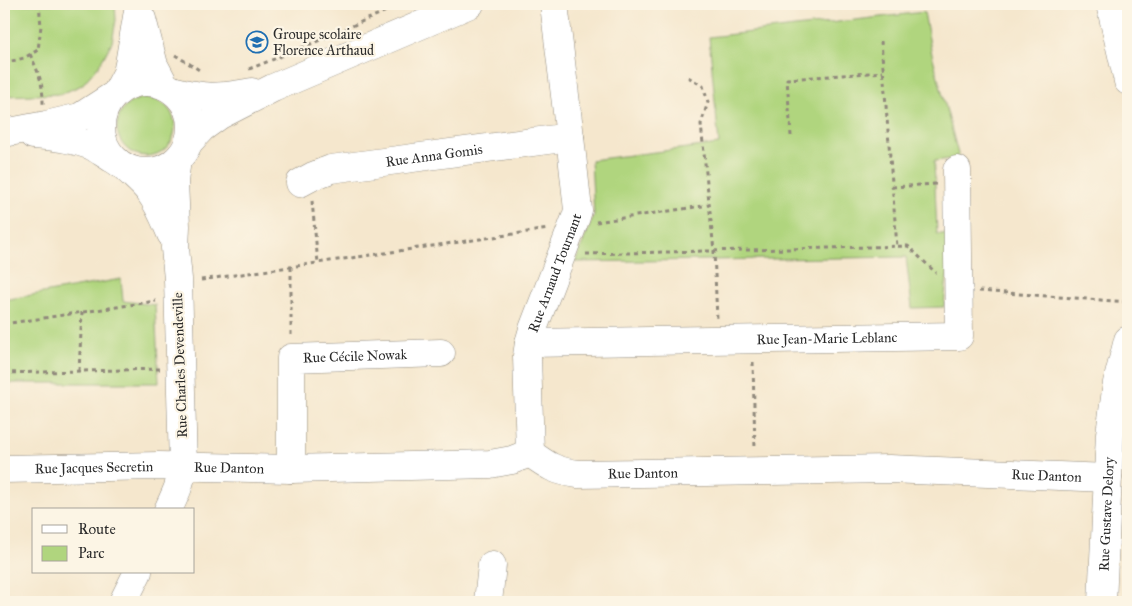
<svg xmlns="http://www.w3.org/2000/svg" width="1132" height="606" font-family="'IM FELL Great Primer',serif">
	<style>
		.green { fill: #b0d57e; stroke: #6e8054 }
		.lines { fill: none; stroke-linecap: round; stroke-linejoin: round }
		.minor-casing { stroke: #90897c; stroke-width: 29 }
		.path { stroke: #90897c; stroke-width: 3; stroke-dasharray: 4 4; stroke-linecap: butt }
		.minor { stroke: #fff; stroke-width: 28 }
		.labels { text-anchor: middle; dominant-baseline: central; stroke-width: 4.5; stroke-linejoin: round; paint-order: stroke }
		.poi-label { font-size: 14px; fill: #2b2b2b; stroke: #fcf5e5; text-anchor: start }
		.street-label { font-size: 14px; fill: #2b2b2b; stroke: #fcf5e5 }
	</style>
	<rect width="100%" height="100%" fill="#fcf5e5"/>
	<filter id="ink" filterUnits="userSpaceOnUse"><feTurbulence type="fractalNoise" baseFrequency=".02" numOctaves="2"/><feDisplacementMap in="SourceGraphic" scale="10" xChannelSelector="R" yChannelSelector="G"/><feConvolveMatrix kernelMatrix="1 2 1 2 8 2 1 2 1" color-interpolation-filters="sRGB"/></filter>
	<filter id="wash" filterUnits="userSpaceOnUse"><feTurbulence type="fractalNoise" baseFrequency=".0096" numOctaves="4" result="noise"/><feDisplacementMap in="SourceGraphic" scale="20" xChannelSelector="R" yChannelSelector="G"/><feGaussianBlur stdDeviation="1.12" result="paint"/><feColorMatrix in="noise" values="0 0 0 0 0 0 0 0 0 0 0 0 0 0 0 0 0 1.4 0 .05"/><feComposite in="paint" operator="in"/></filter>
	<g filter="url(#wash)">
		<rect width="100%" height="100%" fill="#f5e7cd"/>
		<!-- green -->
		<g class="green">
			<polygon points="4,4 115,4 116,20 112,42 100,64 82,85 61,94 4,96"/>
			<polygon points="924,12 931,50 959,158 934,161 937,234 953,234 946,286 944,307 912,308 906,257 575,262 594,215 591,160 719,144 709,37"/>
			<circle cx="146" cy="127" r="29"/>
			<polygon points="121,279 123,301 155,305 159,383 4,383 4,300"/>
		</g>
	</g>
	<g filter="url(#ink)">
		<g class="lines">
			<!-- minor casing -->
			<g class="minor-casing">
				<g id="minor">
					<polyline points="1110,4 1128,81"/>
					<polyline points="142,19 154,65 165,86"/>
					<circle cx="146" cy="127" r="45"/>
					<path d="M172 90C180 92 187 94 195 95 214 99 234 95 252 92"/>
					<polyline points="117,92 127,73 129,64 139,5"/>
					<polyline points="4,133 46,125 80,117 111,97"/>
					<path d="M33 135C52 136 74 139 92 146 99 150 106 155 113 159"/>
					<polyline points="189,142 202,128 220,115 273,88 470,4"/>
					<path d="M127 169C134 176 143 183 149 191 159 204 165 220 171 234"/>
					<path id="s1" d="M300 183 313 176 331 169 570 137"/>
					<path id="s2" d="M529 343 959 336 957 170"/>
					<path id="s3" d="M530 453C548 466 555 471 578 474L889 469 1108 478"/>
					<path id="s4" d="M530 453 527 356 529 343 533 329 576 217 578 210 570 137 554 4"/>
					<path id="s5" d="M4 469 159 466 291 469 490 464 512 460 530 453"/>
					<path id="s6" d="M291 469V358L441 353"/>
					<path d="M168 510C175 495 181 483 183 467L178 279 175 248 176 226 174 181 177 160"/>
					<polyline points="123,602 138,572"/>
					<polyline points="488,602 492,565"/>
					<path id="s7" d="M1102 602 1110 434 1117 383 1128 340"/>
				</g>
			</g>
			<!-- path -->
			<g class="path">
				<polyline points="881,41 897,247"/>
				<path d="M30 54C39 74 43 82 43 104"/>
				<polyline points="175,55 201,71"/>
				<polyline points="4,63 24,58 38,50 41,26 39,4"/>
				<polyline points="249,69 304,47 402,4"/>
				<polyline points="688,77 703,86 708,102 701,124 714,251 717,319"/>
				<polyline points="791,136 787,79 883,72"/>
				<polyline points="892,187 936,184"/>
				<polyline points="312,201 318,263"/>
				<polyline points="596,222 709,205"/>
				<polyline points="586,254 908,246 936,273"/>
				<polyline points="291,267 291,336"/>
				<polyline points="201,280 548,229"/>
				<polyline points="979,291 1128,302"/>
				<polyline points="4,324 156,301"/>
				<polyline points="753,362 755,450"/>
				<polyline points="79,371 82,312"/>
				<polyline points="4,373 160,369"/>
			</g>
			<!-- minor -->
			<use href="#minor" class="minor"/>
		</g>
	</g>
	<!-- icons -->
	<defs>
		<g id="school-ring" transform="scale(1.125)"><circle r="9.5" fill="#fcf5e5" stroke="#1f6fb2" stroke-width="1.5"/><path d="M0-5L7-2L0 1L-7-2ZM-4 1L0 2.5L4 1V4Q0 6-4 4Z" fill="#1f6fb2"/></g>
	</defs>
	<g fill-rule="evenodd">
		<use href="#school-ring" x="257" y="42"/>
	</g>
	<g class="labels">
		<!-- poi labels -->
		<g class="poi-label">
			<text x="273" y="34">Groupe scolaire<tspan x="273" dy="16">Florence Arthaud</tspan></text>
		</g>
		<!-- street labels -->
		<g class="street-label">
			<text stroke="none"><textPath href="#s1" startOffset="138">Rue Anna Gomis</textPath></text>
			<text stroke="none"><textPath href="#s4" startOffset="185">Rue Arnaud Tournant</textPath></text>
			<text stroke="none"><textPath href="#s2" startOffset="298">Rue Jean-Marie Leblanc</textPath></text>
			<text stroke="none"><textPath href="#s6" startOffset="175">Rue Cécile Nowak</textPath></text>
			<text transform="translate(180 365) rotate(-92)">Rue Charles Devendeville</text>
			<text stroke="none"><textPath href="#s5" startOffset="90">Rue Jacques Secretin</textPath></text>
			<text stroke="none"><textPath href="#s5" startOffset="225">Rue Danton</textPath></text>
			<text stroke="none"><textPath href="#s3" startOffset="118">Rue Danton</textPath></text>
			<text stroke="none"><textPath href="#s3" startOffset="522">Rue Danton</textPath></text>
			<text stroke="none"><textPath href="#s7" startOffset="88">Rue Gustave Delory</textPath></text>
		</g>
	</g>
	<!-- margin -->
	<rect width="1132" height="606" fill="none" stroke="#fcf5e5" stroke-width="20"/>
	<!-- legend -->
	<rect x="32" y="508" width="162" height="65" fill="#fcf5e5" stroke="#a8a49b"/>
	<rect x="42" y="525" width="25" height="8" fill="#ffffff" stroke="#a8a49b"/>
	<text x="78" y="534" font-size="15" fill="#2b2b2b">Route</text>
	<rect x="42" y="546" width="25" height="15" fill="#b0d57e" stroke="#a8a49b"/>
	<text x="78" y="558" font-size="15" fill="#2b2b2b">Parc</text>
</svg>
